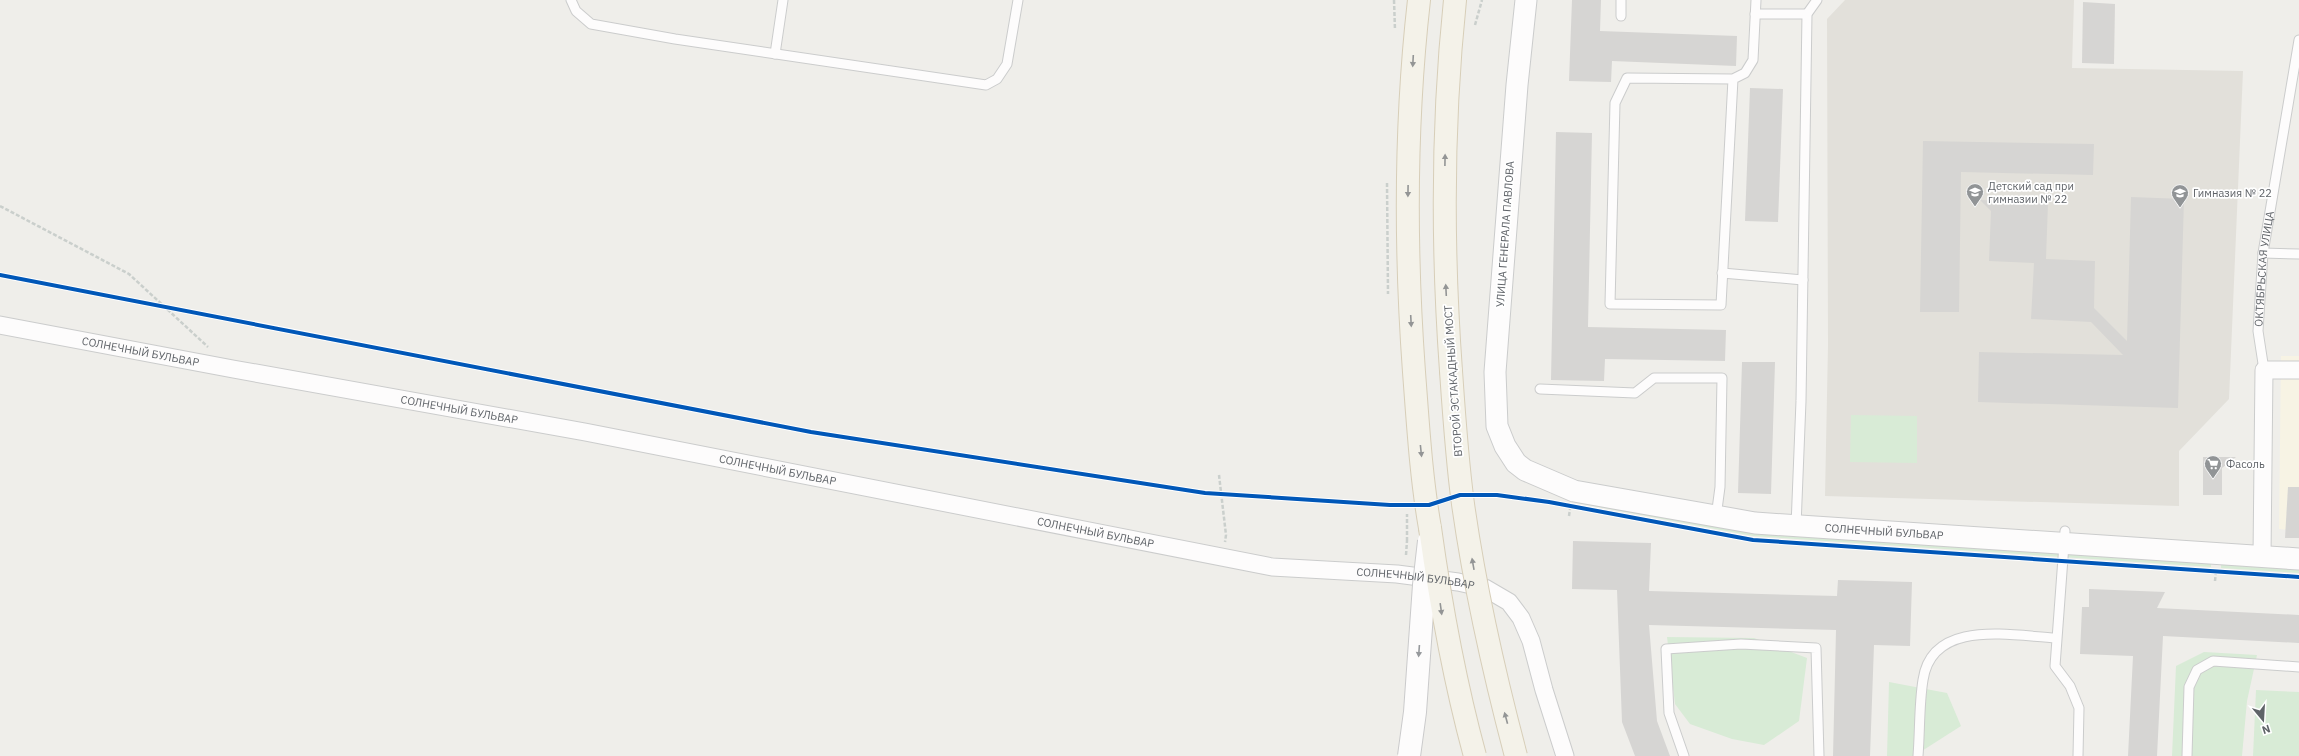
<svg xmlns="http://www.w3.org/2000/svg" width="2299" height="756" font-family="'IBM Plex Sans',sans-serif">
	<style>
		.commercial { fill: #f7f3e4 }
		.education { fill: #e2e0da }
		.green { fill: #d8ebd6 }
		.building { fill: #d6d5d3 }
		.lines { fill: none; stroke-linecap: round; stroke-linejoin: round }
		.service-casing { stroke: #cbcccc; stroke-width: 11 }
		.minor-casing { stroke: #cbcccc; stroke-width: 19 }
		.tertiary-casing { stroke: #cbcccc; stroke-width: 23 }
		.primary-casing { stroke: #d7ceb8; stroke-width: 24 }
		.path { stroke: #cacfcc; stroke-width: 2.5; stroke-dasharray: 4 2; stroke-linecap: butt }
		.service { stroke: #fdfcfc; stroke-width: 9 }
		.minor { stroke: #fdfcfc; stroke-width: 17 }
		.tertiary { stroke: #fdfcfc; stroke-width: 21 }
		.primary { stroke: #f4f2e9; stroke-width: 22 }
		.secondary-bridge-casing { stroke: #cacacb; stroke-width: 24; stroke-linecap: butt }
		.primary-bridge-casing { stroke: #d7ceb8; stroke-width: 24; stroke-linecap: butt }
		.path-bridge { stroke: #cacfcc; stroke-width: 2.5; stroke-dasharray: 4 2; stroke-linecap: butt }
		.secondary-bridge { stroke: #fdfcfc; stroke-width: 22 }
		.primary-bridge { stroke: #f4f2e9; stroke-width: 22 }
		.cycleway-casing { stroke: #fff; stroke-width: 6 }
		.cycleway { stroke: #0057b8; stroke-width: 4 }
		.oneway { fill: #939595 }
		.oneway2 { fill: #96999c }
		.labels { text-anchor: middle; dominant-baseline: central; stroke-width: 3.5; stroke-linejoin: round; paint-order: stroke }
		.poi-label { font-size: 11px; fill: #5f6368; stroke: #fff; text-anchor: start }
		.street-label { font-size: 11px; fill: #5f6368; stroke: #fff }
	</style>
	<rect width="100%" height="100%" fill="#efeeea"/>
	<!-- commercial -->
	<polygon class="commercial" points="2281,356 2299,356 2299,531 2279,529"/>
	<!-- education -->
	<polygon class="education" points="1845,0 2074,0 2072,68 2243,71 2229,399 2179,451 2179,506 1825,496 1828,345 1827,19"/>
	<!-- green -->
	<g class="green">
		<polygon points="1851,415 1917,416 1917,463 1850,462"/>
		<polygon points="1577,498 2211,562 2211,567 1753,536 1577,503"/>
		<polygon points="2221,563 2299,568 2299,573 2221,568"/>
		<polygon points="1667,637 1754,638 1807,658 1799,721 1764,745 1732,739 1690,724 1675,704"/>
		<polygon points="2204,652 2257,655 2247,701 2242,756 2172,756 2176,666"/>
		<polygon points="1889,682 1947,693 1961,726 1914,756 1887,756"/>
		<polygon points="2256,690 2299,692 2299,756 2253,756"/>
	</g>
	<!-- building -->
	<g class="building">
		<polygon points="1572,0 1601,0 1600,31 1737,36 1736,66 1612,61 1611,82 1569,81"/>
		<polygon points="2083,2 2115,4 2114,64 2082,63"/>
		<polygon points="1750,88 1783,89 1778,222 1745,221"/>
		<polygon points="1556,132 1592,133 1588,327 1726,330 1725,361 1605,359 1604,381 1551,380"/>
		<polygon points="1923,141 2094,144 2093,175 1961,172 1959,312 1920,312"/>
		<polygon points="2131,197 2184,199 2178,408 1978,402 1979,352 2123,355 2091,322 2031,319 2034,263 1989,261 1991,211 1980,200 2048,203 2046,259 2095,261 2094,308 2127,341"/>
		<polygon points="1742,362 1775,362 1771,494 1738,493"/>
		<polygon points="2203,457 2236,457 2222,468 2222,495 2203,495"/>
		<polygon points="2288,487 2299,487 2299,538 2285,538"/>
		<polygon points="1573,541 1651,543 1649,591 1837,596 1838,580 1912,582 1910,646 1874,645 1870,756 1833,756 1836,630 1649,625 1657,721 1670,756 1635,756 1622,722 1617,590 1572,589"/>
		<polygon points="2089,589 2165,592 2157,608 2299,615 2299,643 2163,636 2157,756 2128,756 2133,656 2080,654 2082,607 2089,607"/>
	</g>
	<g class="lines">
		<!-- service casing -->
		<g class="service-casing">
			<g id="service">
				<polyline points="571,0 576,11 591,24 675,39 986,85 997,79 1007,64 1018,0"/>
				<polyline points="1755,14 1807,14"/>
				<polyline points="1621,16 1621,0"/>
				<polyline points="775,54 783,0"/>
				<polyline points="1733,79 1721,305 1610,304 1615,103 1627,78 1733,79 1745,73 1753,60 1756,0"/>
				<polyline points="2263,253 2299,254"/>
				<polyline points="1722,273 1803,280"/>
				<path id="s1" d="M2264 370 2258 331 2263 253 2299 40"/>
				<polyline points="1540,389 1635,393 1654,378 1722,378 1720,487 1716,517"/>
				<polyline points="1796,526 1801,401 1807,14 1817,0"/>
				<polyline points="2065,531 2055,666 2070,686 2079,708 2078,756"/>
				<polyline points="1684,756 1669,713 1666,649 1741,644 1816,648 1819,756"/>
				<path d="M1918 756C1920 731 1919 704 1923 680 1932 618 2012 636 2056 638"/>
				<polyline points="2187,756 2189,687 2197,670 2213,661 2299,667"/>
			</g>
		</g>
		<!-- minor casing -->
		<g class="minor-casing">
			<g id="minor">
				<path id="s2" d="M0 325 233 369 585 432 1272 567 1397 574 1458 582 1485 588 1509 602 1521 618 1531 641 1544 690 1565 756"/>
				<polyline points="2262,556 2264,370 2299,370"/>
			</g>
		</g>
		<!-- tertiary casing -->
		<g class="tertiary-casing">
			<g id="tertiary">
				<path id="s3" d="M1526 0 1517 85 1495 372 1497 426 1505 446 1516 463 1525 470 1574 491 1755 523 2299 559"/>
			</g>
		</g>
		<!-- primary casing -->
		<g class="primary-casing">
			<g id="primary">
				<path d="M1419 0C1405 123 1405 248 1414 372 1418 424 1421 477 1430 528"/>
				<path d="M1451 371C1442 247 1442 124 1455 0"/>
			</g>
		</g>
		<!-- path -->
		<g class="path">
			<polyline points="1394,0 1395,30"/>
			<polyline points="1475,25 1482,0"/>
			<polyline points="1387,183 1388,294"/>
			<polyline points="0,206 129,274 208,347"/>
			<polyline points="1219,475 1226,535 1225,542"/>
			<polyline points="1569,516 1570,509"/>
			<polyline points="1407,541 1407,514"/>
			<polyline points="2215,581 2216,571"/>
		</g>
		<!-- service -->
		<use href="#service" class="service"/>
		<!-- minor -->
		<use href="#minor" class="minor"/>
		<!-- tertiary -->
		<use href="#tertiary" class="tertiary"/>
		<!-- primary -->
		<use href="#primary" class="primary"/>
		<!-- secondary-bridge casing -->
		<g class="secondary-bridge-casing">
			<polyline id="secondary-bridge" points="1409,756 1415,712 1424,585 1429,541"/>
		</g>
		<!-- primary-bridge casing -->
		<g class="primary-bridge-casing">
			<g id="primary-bridge">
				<path d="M1451 371C1454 415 1457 460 1463 504 1475 589 1494 673 1516 756"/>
				<path d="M1430 528C1441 607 1454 679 1475 756"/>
			</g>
		</g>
		<!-- path-bridge -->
		<polyline class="path-bridge" points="1406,555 1407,541"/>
		<!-- secondary-bridge -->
		<use href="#secondary-bridge" class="secondary-bridge"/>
		<!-- primary-bridge -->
		<use href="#primary-bridge" class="primary-bridge"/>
		<!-- cycleway casing -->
		<g class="cycleway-casing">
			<polyline id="cycleway" points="0,275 811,432 1205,493 1390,505 1429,505 1460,495 1497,495 1549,502 1753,540 2299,577"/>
		</g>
		<!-- cycleway -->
		<use href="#cycleway" class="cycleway"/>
	</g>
	<!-- one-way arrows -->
	<defs><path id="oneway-solid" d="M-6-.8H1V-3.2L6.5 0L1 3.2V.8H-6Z"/></defs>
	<g class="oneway">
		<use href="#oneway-solid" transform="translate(1413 61) rotate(93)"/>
		<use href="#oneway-solid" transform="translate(1445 160) rotate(-89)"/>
		<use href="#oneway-solid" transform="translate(1408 191) rotate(91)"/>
		<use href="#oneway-solid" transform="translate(1446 290) rotate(-93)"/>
		<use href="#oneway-solid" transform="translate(1411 321) rotate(87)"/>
		<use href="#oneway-solid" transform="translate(1421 451) rotate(84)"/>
		<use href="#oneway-solid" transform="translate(1473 564) rotate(-100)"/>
		<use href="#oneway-solid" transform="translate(1441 609) rotate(82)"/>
		<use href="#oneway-solid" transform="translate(1506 718) rotate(-105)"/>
	</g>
	<use class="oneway2" href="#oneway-solid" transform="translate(1419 651) rotate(94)"/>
	<!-- icons -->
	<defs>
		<g id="school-pin" transform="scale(0.9)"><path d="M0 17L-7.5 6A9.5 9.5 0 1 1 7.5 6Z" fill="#919496" stroke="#fff"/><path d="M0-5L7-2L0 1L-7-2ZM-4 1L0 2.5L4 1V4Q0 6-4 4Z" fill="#fff"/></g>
		<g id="supermarket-pin" transform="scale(0.9)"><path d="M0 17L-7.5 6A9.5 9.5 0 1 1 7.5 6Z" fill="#919496" stroke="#fff"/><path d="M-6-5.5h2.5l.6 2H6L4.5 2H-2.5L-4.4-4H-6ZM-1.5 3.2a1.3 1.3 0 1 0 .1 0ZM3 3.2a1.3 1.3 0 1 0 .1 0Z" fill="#fff"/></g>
	</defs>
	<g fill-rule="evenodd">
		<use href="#school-pin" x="1975" y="192"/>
		<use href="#school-pin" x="2180" y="193"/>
		<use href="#supermarket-pin" x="2213" y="464"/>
	</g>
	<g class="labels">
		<!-- poi labels -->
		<g class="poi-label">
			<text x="1988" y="186">Детский сад при<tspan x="1988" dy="13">гимназии № 22</tspan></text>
			<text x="2193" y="193">Гимназия № 22</text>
			<text x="2226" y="464">Фасоль</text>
		</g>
		<!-- street labels -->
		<g class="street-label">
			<text transform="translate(1505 234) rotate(-86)">УЛИЦА ГЕНЕРАЛА ПАВЛОВА</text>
			<text stroke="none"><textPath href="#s1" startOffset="102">ОКТЯБРЬСКАЯ УЛИЦА</textPath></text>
			<text stroke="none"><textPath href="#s2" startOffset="143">СОЛНЕЧНЫЙ БУЛЬВАР</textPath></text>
			<text transform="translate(1453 381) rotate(-94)">ВТОРОЙ ЭСТАКАДНЫЙ МОСТ</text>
			<text stroke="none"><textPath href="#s2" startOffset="467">СОЛНЕЧНЫЙ БУЛЬВАР</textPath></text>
			<text stroke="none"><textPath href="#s2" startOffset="791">СОЛНЕЧНЫЙ БУЛЬВАР</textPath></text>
			<text stroke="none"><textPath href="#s3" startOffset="847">СОЛНЕЧНЫЙ БУЛЬВАР</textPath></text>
			<text stroke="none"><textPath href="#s2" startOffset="1115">СОЛНЕЧНЫЙ БУЛЬВАР</textPath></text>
			<text stroke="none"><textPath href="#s2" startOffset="1439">СОЛНЕЧНЫЙ БУЛЬВАР</textPath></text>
		</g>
	</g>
	<!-- north arrow -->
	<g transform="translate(2263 720) rotate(162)" stroke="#ffffff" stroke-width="3" paint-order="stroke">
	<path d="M0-3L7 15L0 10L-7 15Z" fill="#5f6368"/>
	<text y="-6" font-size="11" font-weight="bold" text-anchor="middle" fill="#5f6368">N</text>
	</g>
</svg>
